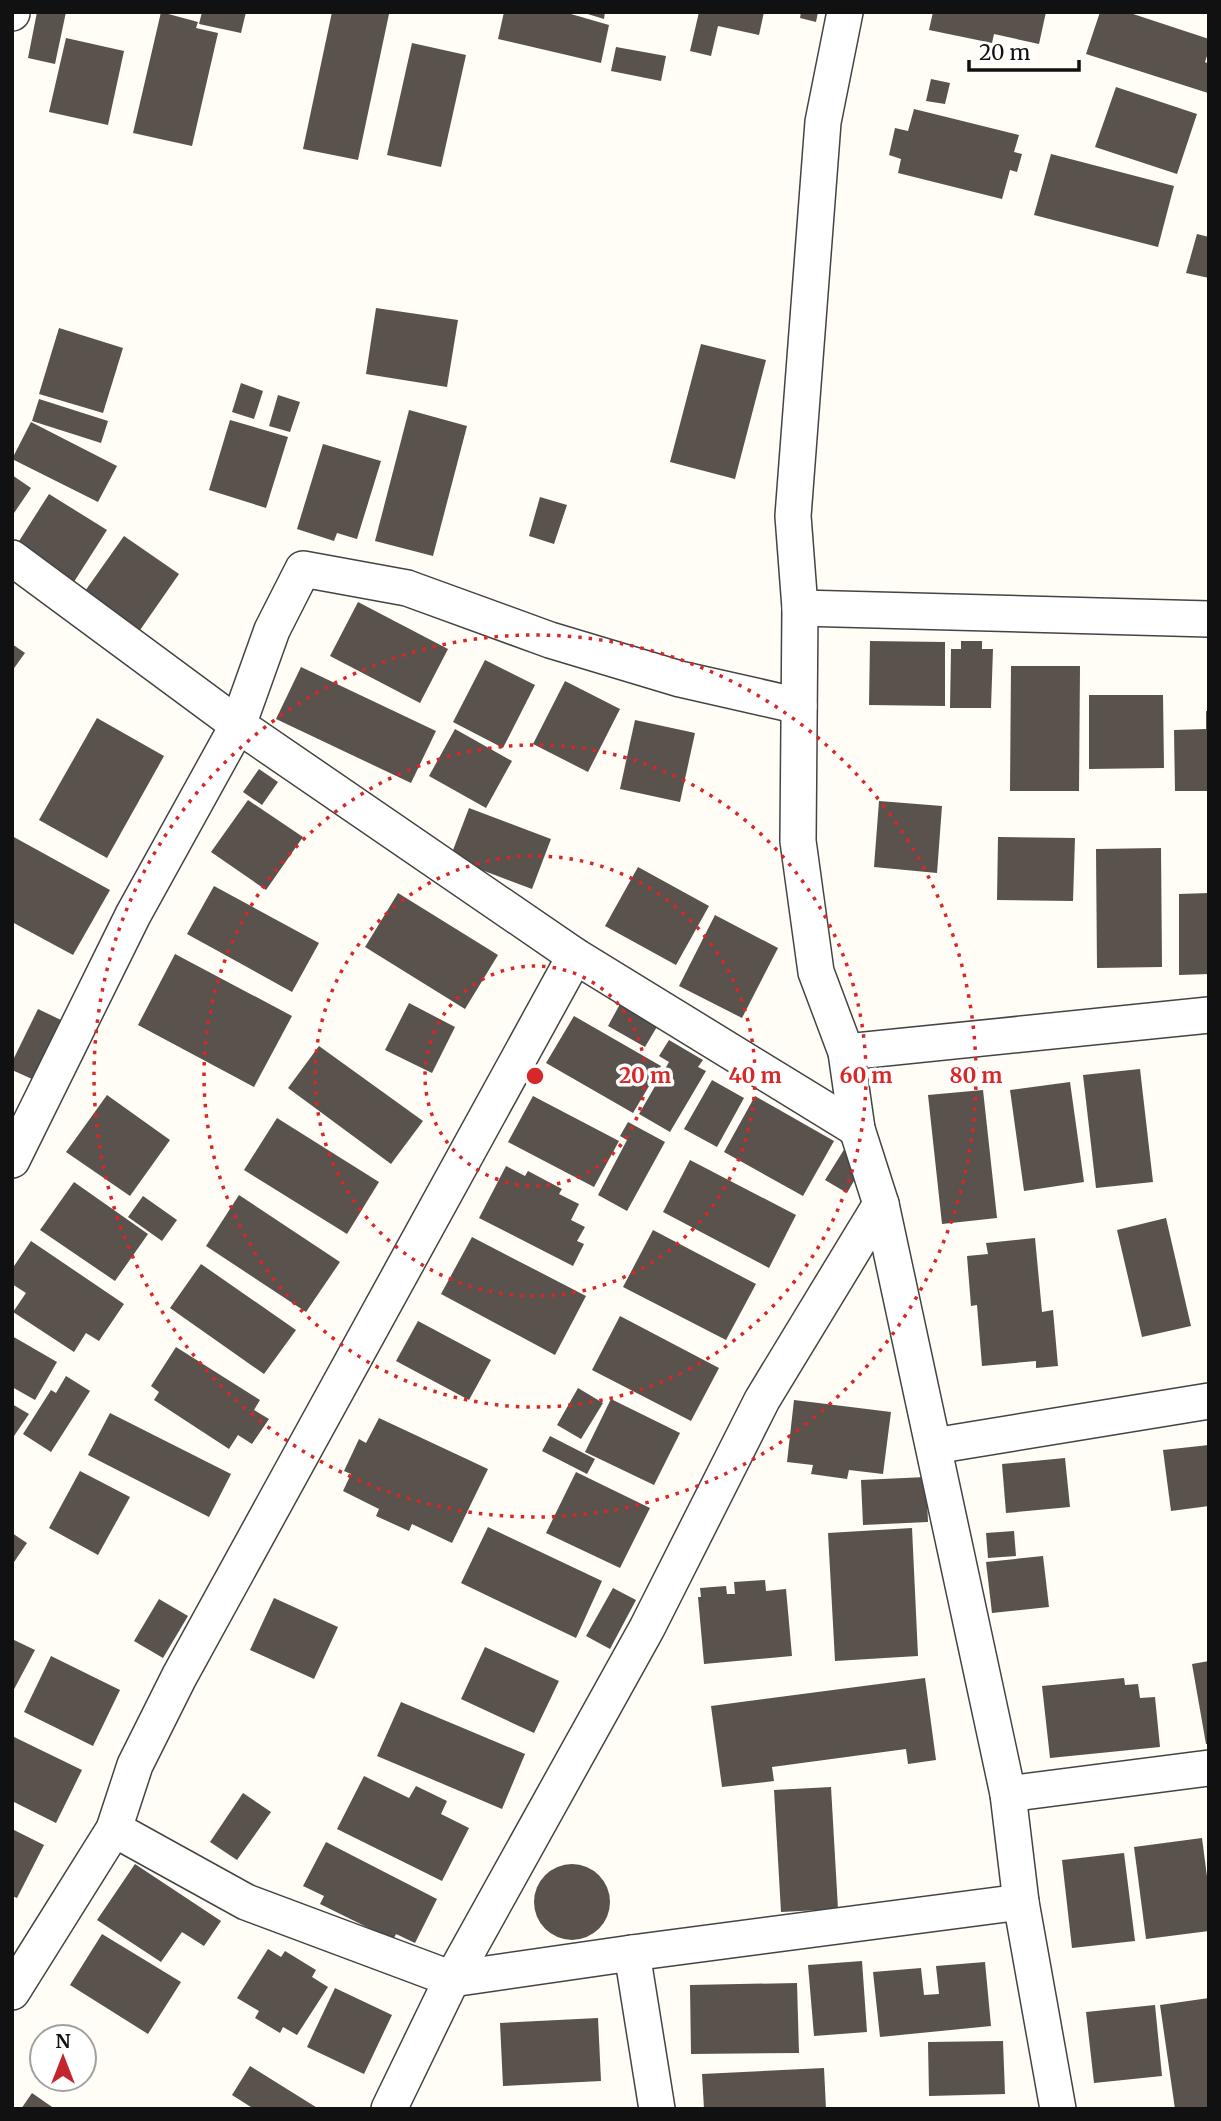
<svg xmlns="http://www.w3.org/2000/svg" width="1221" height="2121" font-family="Merriweather,serif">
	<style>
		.building { fill: #5a524d }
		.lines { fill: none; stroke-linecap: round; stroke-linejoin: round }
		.street-casing { stroke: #444; stroke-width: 38 }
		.street { stroke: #fff; stroke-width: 35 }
		.ring { fill: none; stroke: #d62828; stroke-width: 3.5; stroke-dasharray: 3.5 7 }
		.centre { fill: #d62828; stroke: #fff; stroke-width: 3.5 }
		.ring-label { font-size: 21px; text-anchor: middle; font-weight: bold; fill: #d62828; stroke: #fff; stroke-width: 7; stroke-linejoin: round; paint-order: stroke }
	</style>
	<rect width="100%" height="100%" fill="#fffdf5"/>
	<!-- building -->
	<g class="building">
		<polygon points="37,12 66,12 55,64 28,58"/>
		<polygon points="161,12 198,22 196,28 218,33 192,146 133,133"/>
		<polygon points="202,12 246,12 241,33 199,24"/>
		<polygon points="332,12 389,14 358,160 303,149"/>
		<polygon points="504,12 564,12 609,25 601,63 498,39"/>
		<polygon points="581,12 605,12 604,19"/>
		<polygon points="699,12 764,12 759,35 718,26 711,56 690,51"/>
		<polygon points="801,12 818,12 816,22 800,18"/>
		<polygon points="933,12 1046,12 1039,44 994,34 992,43 929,30"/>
		<polygon points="1100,12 1127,12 1209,39 1209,50 1205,62 1209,64 1208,93 1086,54"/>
		<polygon points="66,38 124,51 108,125 49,112"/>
		<polygon points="412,43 466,55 441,167 387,155"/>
		<polygon points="616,47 666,56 661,81 611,71"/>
		<polygon points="931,79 950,83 945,104 926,101"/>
		<polygon points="1116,87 1197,114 1177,174 1095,147"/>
		<polygon points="914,109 1019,135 1014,152 1022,154 1017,172 1010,170 1002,199 898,173 901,159 889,155 895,128 908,131"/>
		<polygon points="1051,154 1174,186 1158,247 1034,215"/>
		<polygon points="1197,234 1209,237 1209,278 1186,273"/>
		<polygon points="376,308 458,320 447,387 366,374"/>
		<polygon points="59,328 123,348 103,413 39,394"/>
		<polygon points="701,344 766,360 735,479 670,462"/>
		<polygon points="241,383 263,391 254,419 232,412"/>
		<polygon points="278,395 300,402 290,432 269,426"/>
		<polygon points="39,399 108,421 101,443 32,421"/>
		<polygon points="409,410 467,426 433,556 375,541"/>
		<polygon points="230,420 288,437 266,508 209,490"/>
		<polygon points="31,422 117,466 98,502 12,459"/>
		<polygon points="323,444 381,461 357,539 337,533 334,541 297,529"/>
		<polygon points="12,475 31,488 12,516"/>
		<polygon points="49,494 107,530 72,585 14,549"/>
		<polygon points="540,497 567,505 554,544 529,536"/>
		<polygon points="124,536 179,574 138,633 83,594"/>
		<polygon points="358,602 448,649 420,703 330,656"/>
		<polygon points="870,641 945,642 945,706 869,705"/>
		<polygon points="961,641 982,641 982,649 993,649 991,708 950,708 951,649 961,649"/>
		<polygon points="12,644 25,653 12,671"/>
		<polygon points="485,660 535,685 503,748 453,722"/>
		<polygon points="1011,666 1080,666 1079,791 1010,791"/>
		<polygon points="301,667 436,731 411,783 276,719"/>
		<polygon points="565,681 620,709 588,772 533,744"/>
		<polygon points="1089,695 1163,695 1164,768 1089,769"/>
		<polygon points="1206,711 1209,711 1209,791 1175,791 1174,730 1206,729"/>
		<polygon points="97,718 164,756 107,858 39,820"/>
		<polygon points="635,720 695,733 680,802 620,789"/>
		<polygon points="455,729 512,761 486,808 429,776"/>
		<polygon points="259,769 278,782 262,805 243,792"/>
		<polygon points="248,800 303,837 266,890 211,852"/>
		<polygon points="879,801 942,806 937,873 874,867"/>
		<polygon points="469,808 551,839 532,889 450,858"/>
		<polygon points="12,836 110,890 73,955 12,922"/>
		<polygon points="998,837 1075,838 1073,901 997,900"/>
		<polygon points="1161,848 1162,967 1097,968 1096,849"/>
		<polygon points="638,867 709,906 676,965 605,926"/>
		<polygon points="214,886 319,943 292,992 187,934"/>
		<polygon points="398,893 498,955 465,1009 365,947"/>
		<polygon points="1209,893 1209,974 1179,975 1179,894"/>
		<polygon points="715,915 778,948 742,1018 679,986"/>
		<polygon points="175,954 292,1016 254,1087 138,1025"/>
		<polygon points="409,1003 455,1027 432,1073 385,1050"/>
		<polygon points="620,1004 658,1025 645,1047 608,1026"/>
		<polygon points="38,1009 61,1020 32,1079 12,1070 12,1062"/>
		<polygon points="574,1016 661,1066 633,1113 546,1063"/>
		<polygon points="669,1040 703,1060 698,1067 706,1071 670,1132 639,1114 669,1062 659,1056"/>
		<polygon points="319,1046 423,1121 391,1164 288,1088"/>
		<polygon points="1140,1069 1153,1182 1096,1188 1083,1075"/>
		<polygon points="712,1080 744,1098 717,1147 684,1129"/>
		<polygon points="1070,1082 1084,1182 1024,1191 1010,1090"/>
		<polygon points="983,1090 997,1218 942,1224 928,1095"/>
		<polygon points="107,1095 170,1140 130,1196 66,1152"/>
		<polygon points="533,1096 619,1141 594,1187 508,1142"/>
		<polygon points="755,1096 834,1141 803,1196 724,1152"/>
		<polygon points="277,1118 379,1182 347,1234 244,1170"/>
		<polygon points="628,1122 665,1142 627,1211 598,1195 627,1140 620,1136"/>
		<polygon points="845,1148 866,1160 847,1193 825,1180"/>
		<polygon points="690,1160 796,1215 769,1268 663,1212"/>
		<polygon points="506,1166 525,1176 528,1171 562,1189 559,1194 579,1204 571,1220 585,1227 577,1241 584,1244 573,1266 479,1218"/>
		<polygon points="74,1182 148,1234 115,1281 40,1230"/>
		<polygon points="239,1195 340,1262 306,1312 206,1246"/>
		<polygon points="143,1196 177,1220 162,1241 128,1217"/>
		<polygon points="1166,1218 1191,1326 1142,1337 1117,1230"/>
		<polygon points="653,1230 756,1284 726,1340 623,1287"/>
		<polygon points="472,1237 586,1296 555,1355 441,1294"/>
		<polygon points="1035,1238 1042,1312 1053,1310 1058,1366 1036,1368 1036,1361 982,1366 977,1305 971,1306 967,1256 988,1254 986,1243"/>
		<polygon points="31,1241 124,1304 99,1341 86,1333 74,1352 13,1312 26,1293 12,1284 12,1269"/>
		<polygon points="201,1264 296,1330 264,1374 170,1308"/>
		<polygon points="620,1316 719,1368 691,1421 592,1370"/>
		<polygon points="418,1321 491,1360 469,1400 396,1361"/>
		<polygon points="12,1336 57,1362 35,1400 12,1387"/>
		<polygon points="176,1347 260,1400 254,1410 269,1419 252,1444 238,1435 229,1449 154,1400 159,1392 151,1386"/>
		<polygon points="66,1376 90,1391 51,1452 23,1434 51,1390 56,1393"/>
		<polygon points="578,1388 603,1403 581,1439 557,1425"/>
		<polygon points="611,1399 680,1433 654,1485 585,1452"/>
		<polygon points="794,1400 891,1412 883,1474 849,1470 847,1479 811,1474 813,1465 787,1462"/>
		<polygon points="12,1404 29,1414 12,1439"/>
		<polygon points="110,1413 231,1474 209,1517 88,1455"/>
		<polygon points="379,1418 488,1469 452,1543 412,1524 409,1531 376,1516 379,1509 343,1491 351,1474 344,1471 359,1439 366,1443"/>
		<polygon points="550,1436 595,1459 587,1474 542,1451"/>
		<polygon points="1209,1445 1209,1506 1171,1511 1163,1450"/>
		<polygon points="1065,1458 1070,1507 1006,1513 1002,1464"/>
		<polygon points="80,1471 130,1497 98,1555 49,1528"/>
		<polygon points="576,1472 650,1508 620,1568 546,1533"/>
		<polygon points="926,1477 928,1522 863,1525 861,1480"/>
		<polygon points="488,1527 602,1581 576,1638 461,1583"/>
		<polygon points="912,1528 918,1656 835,1661 828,1533"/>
		<polygon points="1014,1531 1016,1556 988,1558 986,1533"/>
		<polygon points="12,1533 27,1543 12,1565"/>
		<polygon points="1043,1556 1049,1607 992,1613 986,1562"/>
		<polygon points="765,1580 766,1591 786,1589 792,1656 704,1664 698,1597 701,1597 700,1588 726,1586 727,1594 735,1594 734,1582"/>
		<polygon points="613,1588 636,1600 610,1649 586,1636"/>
		<polygon points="274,1598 338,1627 314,1679 250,1650"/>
		<polygon points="159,1599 188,1616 163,1658 134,1641"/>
		<polygon points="12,1639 35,1650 12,1693"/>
		<polygon points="485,1647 559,1681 534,1733 461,1699"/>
		<polygon points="51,1656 120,1690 93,1746 24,1712"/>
		<polygon points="1209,1661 1209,1744 1206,1744 1192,1664"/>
		<polygon points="925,1678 936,1760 908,1764 906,1749 772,1767 774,1781 722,1787 711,1706"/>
		<polygon points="1124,1678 1125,1685 1138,1684 1140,1698 1155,1697 1160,1747 1050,1758 1042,1686"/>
		<polygon points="401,1702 525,1754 502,1809 377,1756"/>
		<polygon points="12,1736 82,1770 56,1823 12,1801"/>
		<polygon points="364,1776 409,1798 416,1786 447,1801 441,1814 469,1828 442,1881 337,1829"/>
		<polygon points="831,1787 838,1909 781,1912 774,1790"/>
		<polygon points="243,1793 271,1812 237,1860 210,1842"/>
		<polygon points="12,1829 44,1845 17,1898 12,1896"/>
		<polygon points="1202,1838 1209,1892 1209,1931 1146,1939 1134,1847"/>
		<polygon points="326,1842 437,1899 415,1943 396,1934 393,1940 320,1904 324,1896 303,1886"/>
		<polygon points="1124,1853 1135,1941 1072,1948 1062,1860"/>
		<circle cx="572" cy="1902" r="38"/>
		<polygon points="135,1864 221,1921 204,1946 182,1932 161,1962 97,1920"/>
		<polygon points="102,1934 181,1982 148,2034 70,1985"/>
		<polygon points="268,1949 281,1957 285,1951 316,1970 312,1977 328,1987 297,2035 283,2027 280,2033 255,2018 259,2011 237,1998"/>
		<polygon points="862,1961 867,2032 814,2036 808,1965"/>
		<polygon points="985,1962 991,2026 880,2037 873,1972 921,1968 924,1995 939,1994 936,1966"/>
		<polygon points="797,1983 799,2053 691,2054 690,1985"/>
		<polygon points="335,1988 392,2015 364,2074 307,2047"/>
		<polygon points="1209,1998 1209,2109 1175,2109 1160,2005"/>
		<polygon points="1155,2005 1162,2076 1094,2083 1086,2012"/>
		<polygon points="598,2018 601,2081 503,2086 500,2023"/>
		<polygon points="1003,2041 1005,2094 929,2096 928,2042"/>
		<polygon points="250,2066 319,2109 254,2109 232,2095"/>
		<polygon points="824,2068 826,2109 704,2109 702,2074"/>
		<polygon points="32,2093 55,2109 21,2109"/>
	</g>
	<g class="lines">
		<!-- street casing -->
		<g class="street-casing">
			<g id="street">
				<polyline points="845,12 823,122 793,516 800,608 798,841 816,972 846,1052 857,1129 881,1204 1008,1794 1021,1902 1058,2109"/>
				<polyline points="12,13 12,12"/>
				<polyline points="12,558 238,725 575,956 857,1129"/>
				<polyline points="800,608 1209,619"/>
				<polyline points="846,1052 1209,1015"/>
				<polyline points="12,1160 133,915 238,725 272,630 303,569 407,588 550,640 680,679 799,706"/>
				<polyline points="934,1446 1209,1401"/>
				<polyline points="1008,1794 1209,1768"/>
				<polyline points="114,1829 246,1902 452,1979 632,1953 1021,1902"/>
				<polyline points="632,1953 657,2109"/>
				<polyline points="12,1992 114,1829 135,1765 179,1677 575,956"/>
				<polyline points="389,2109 452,1979 647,1628 762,1400 881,1204"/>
			</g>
		</g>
		<!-- street -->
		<use href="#street" class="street"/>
	</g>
	<!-- distance rings -->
	<g class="ring">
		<circle cx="535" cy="1076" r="110"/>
		<circle cx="535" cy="1076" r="220"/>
		<circle cx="535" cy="1076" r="331"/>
		<circle cx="535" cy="1076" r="441"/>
	</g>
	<circle cx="535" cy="1076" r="10" class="centre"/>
	<g class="ring-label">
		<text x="645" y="1083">20 m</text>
		<text x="755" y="1083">40 m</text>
		<text x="866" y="1083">60 m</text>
		<text x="976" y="1083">80 m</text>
	</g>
	<!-- border -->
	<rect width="1221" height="2121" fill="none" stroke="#111111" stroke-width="28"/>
	<!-- north arrow -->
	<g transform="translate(63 2058)"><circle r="33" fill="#ffffff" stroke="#a0a0a0" stroke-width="2"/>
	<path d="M0-5L12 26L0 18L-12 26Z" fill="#c4262e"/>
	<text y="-10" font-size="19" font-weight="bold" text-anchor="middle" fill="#111111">N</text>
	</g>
	<!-- scale -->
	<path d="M969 60v10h110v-10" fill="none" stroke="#111111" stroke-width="3.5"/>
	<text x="979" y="60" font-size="21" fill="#111111" stroke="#ffffff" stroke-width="5" paint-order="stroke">20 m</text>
</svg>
